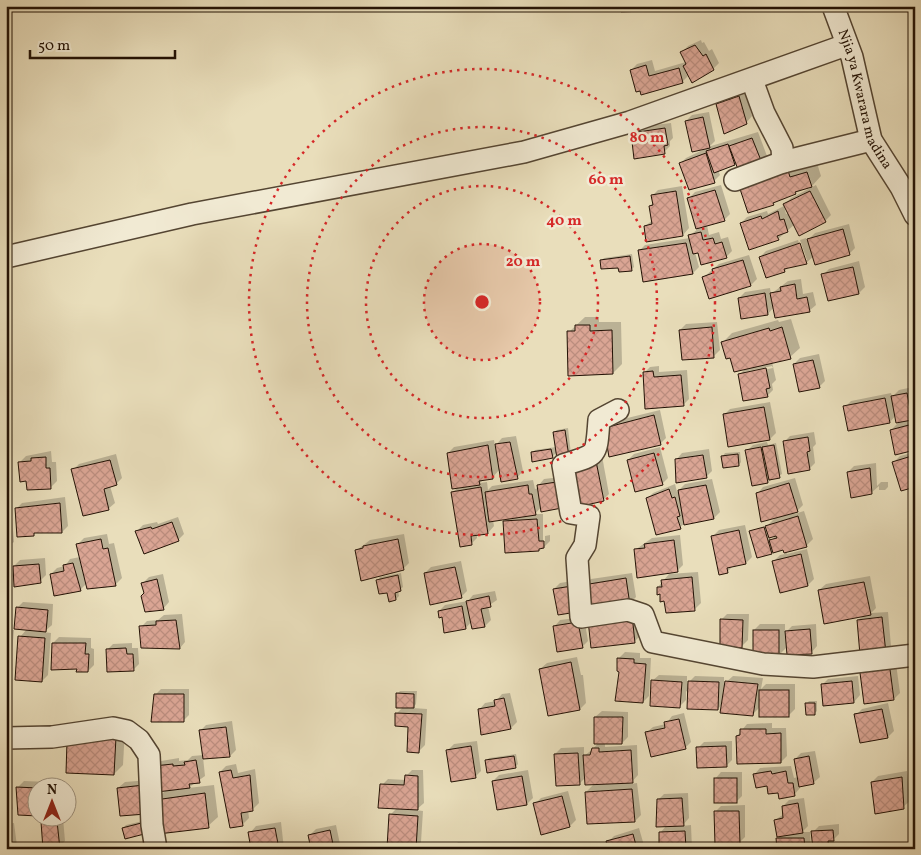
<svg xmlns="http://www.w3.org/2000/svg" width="921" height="855" font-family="Vollkorn,serif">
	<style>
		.shadow { fill: #0003; fill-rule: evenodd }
		.building { fill: url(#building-cross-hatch); stroke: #231205 }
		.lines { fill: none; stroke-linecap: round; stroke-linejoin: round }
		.minor-casing { stroke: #544532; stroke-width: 24 }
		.minor { stroke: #f1ead3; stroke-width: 21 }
		.ring { fill: none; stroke: #d62828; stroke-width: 2.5; stroke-dasharray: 2.5 5 }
		.labels { text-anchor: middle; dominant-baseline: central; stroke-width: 5; stroke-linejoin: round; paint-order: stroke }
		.street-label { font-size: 14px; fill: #231205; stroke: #f1ead3 }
		.centre { fill: #d62828; stroke: #f1ead3; stroke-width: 2.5 }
		.ring-label { font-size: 15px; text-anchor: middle; font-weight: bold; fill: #d62828; stroke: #f1ead3; stroke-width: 5; stroke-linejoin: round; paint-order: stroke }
	</style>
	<defs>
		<pattern id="building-cross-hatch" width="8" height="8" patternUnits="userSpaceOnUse" patternTransform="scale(1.25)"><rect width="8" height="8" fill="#daa594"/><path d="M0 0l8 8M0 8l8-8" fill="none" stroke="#bb8d7e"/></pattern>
	</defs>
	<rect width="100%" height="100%" fill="#e9debb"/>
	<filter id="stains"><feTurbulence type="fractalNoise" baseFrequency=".004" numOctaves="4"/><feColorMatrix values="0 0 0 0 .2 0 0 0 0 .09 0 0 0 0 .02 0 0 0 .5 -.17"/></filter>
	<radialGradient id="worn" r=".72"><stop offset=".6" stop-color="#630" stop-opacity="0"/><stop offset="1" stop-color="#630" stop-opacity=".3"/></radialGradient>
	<!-- shadow -->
	<g class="shadow">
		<polygon points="701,40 702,43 704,42 709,51 712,49 719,63 713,69 689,75 682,82 642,94 631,70 637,64 652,60 655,71 686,62 682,52 688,46"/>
		<polygon points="745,91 752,116 746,123 717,104 723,98"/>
		<polygon points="709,112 715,141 709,147 686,121 692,115"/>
		<polygon points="671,123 673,138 670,141 670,146 664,152 632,133 638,127"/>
		<polygon points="758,132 767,156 761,162 736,163 718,170 720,175 714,181 680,164 686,158 711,146"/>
		<polygon points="817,163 821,176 812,186 795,193 739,183"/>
		<polygon points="721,185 730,214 724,220 707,225 709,235 719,232 721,239 728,237 732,251 726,257 695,252 699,267 693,273 644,280 639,251 645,245 690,238 689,236 698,229 689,198 695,192"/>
		<polygon points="816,185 831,215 825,221 795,224 778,239 741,223 747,217 767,211 768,214 784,206 786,214 789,213 785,204 791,198"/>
		<polygon points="682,186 689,228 683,235 647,240 645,226 653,220 650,206 653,203 652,196 658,190"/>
		<polygon points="849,224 855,248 849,254 814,256 806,263 788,267 785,271 760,257 766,251 798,240 805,260 807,260 800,240 806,238 807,241 815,233"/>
		<polygon points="632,254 634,267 631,270 601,261 604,258"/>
		<polygon points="749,255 757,279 751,285 710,298 704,277 719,264"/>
		<polygon points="859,261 865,287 859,293 823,275 829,269"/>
		<polygon points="801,279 803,294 813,292 816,305 809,311 774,307 768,314 739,298 745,292 770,288 771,294 788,281"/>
		<polygon points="585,317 599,317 599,322 621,322 622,364 613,373 569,332"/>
		<path d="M791 319 800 348 790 357 772 362 776 380 772 384 773 390 767 396 739 375 746 368 730 356 723 342 732 333 778 320 779 322ZM772 366 773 368 744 374V372Z"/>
		<polygon points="717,322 720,350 714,356 680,330 686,324"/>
		<polygon points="819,354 825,381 819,387 794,364 800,358"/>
		<polygon points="659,366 659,372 687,370 689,399 683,405 644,373 650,367"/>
		<polygon points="913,387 915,416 910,421 915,420 915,449 896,453 891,430 898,423 896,415 890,422 845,407 851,401 891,393 892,397 899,390"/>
		<polygon points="770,402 776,433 770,439 724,415 730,409"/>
		<polygon points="660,410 666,438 660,444 605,429 611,422"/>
		<polygon points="568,428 571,454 557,452 552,457 532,453 535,450 556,447 554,432 557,430"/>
		<polygon points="814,432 816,444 813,447 815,463 809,469 784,442 790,436"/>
		<polygon points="516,436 523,471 517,478 500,469 492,478 484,479 480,483 487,482 488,490 492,486 533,480 535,489 538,488 538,486 544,479 569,476 535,514 543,514 543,546 545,544 545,536 550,535 550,541 544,547 541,547 505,522 509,518 493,520 494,526 488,533 477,534 477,538 471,544 453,492 458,487 448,453 454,447 494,440 495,446 502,438"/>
		<polygon points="767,442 768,445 776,443 782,474 768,482 753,485 747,451 753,445"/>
		<polygon points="660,447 668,478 662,484 628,460 634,454"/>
		<polygon points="709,449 712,471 706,477 676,460 682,453"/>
		<polygon points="51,451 52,462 56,462 57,481 51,487 28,480 20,462 26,456"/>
		<polygon points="740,452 741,462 739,465 723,456 725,453"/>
		<polygon points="915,452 915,486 894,462 900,456"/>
		<polygon points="116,454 122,478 116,484 110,486 115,503 108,509 73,470 79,464"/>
		<polygon points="602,456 609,494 603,500 570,467"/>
		<polygon points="876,463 877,486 881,482 888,482 888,487 885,490 879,490 879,486 871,493 848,472 854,466"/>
		<path d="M795 478 803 505 794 514 804 511 813 539 807 545 786 551 787 554 807 549 814 579 808 585 781 591 774 561 780 555 785 554 784 549 771 553 751 532 768 525 776 517 757 494 763 487ZM777 534 771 541 770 537Z"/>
		<polygon points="712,479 720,512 714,518 684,524 680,527 647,499 653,493 675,484 677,492 685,484"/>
		<polygon points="6,495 8,506 11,506 14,542 6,548"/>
		<polygon points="65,497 68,526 62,532 36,532 34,534 16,509 22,503"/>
		<polygon points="178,517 184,534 178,540 137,531 143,525 157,522 158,524"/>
		<polygon points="745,525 752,557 746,563 734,565 727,572 713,536 719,530"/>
		<polygon points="107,534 109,544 114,543 122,578 116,584 87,583 80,590 51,574 57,568 65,566 70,559 80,557 78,544 84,538"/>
		<polygon points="404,534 409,563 403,569 357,550 370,540"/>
		<polygon points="680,535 683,565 677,571 635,550 652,538"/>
		<polygon points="45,558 46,575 40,581 16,586 14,566 20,560"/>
		<polygon points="461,561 467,591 461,597 425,573 431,567"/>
		<polygon points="698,572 701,603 695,609 666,600 658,587 669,574"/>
		<polygon points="401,573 403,587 398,591 399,596 396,599 378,580 380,577"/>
		<polygon points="632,573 636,597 630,603 585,585 591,579"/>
		<polygon points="163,574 169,602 163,609 143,583 149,577"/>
		<polygon points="870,576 876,608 871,613 888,612 891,646 885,652 858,620 863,616 819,590 826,584"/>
		<polygon points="578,580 582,605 554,589 560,583"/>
		<polygon points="495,591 497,600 488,606 491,620 485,626 472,628 471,622 466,628 443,616 439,611 445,605 468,601 473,595"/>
		<polygon points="23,602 53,604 52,625 44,632 51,633 48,675 42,681 20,637 27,629 17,608"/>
		<polygon points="638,610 640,636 634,642 592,646"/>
		<polygon points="182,614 185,642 180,648 141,627 147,621 158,620 164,615"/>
		<polygon points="727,614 749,614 748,640 742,646 721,620"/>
		<polygon points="584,617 588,641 582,647 554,627 560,620"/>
		<polygon points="760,624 785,624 785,633 792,626 816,624 817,646 811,653 787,647 779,655 754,630"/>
		<polygon points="6,629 14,630 11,663 6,668"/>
		<polygon points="59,637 91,638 91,648 94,649 94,665 88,671 78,668 53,643"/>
		<polygon points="132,643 132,648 138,648 139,664 133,670 107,650 113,644"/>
		<polygon points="625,652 640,653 640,658 651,658 649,696 643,702 620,671 619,658"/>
		<polygon points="895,656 900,693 894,699 860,666"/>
		<polygon points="577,657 581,675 583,675 586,703 580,709 549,714 540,669 547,663"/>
		<polygon points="659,675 687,676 687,684 695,676 724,677 724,684 733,676 763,678 761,689 766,684 795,684 795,709 789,715 760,707 752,715 723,703 718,709 686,691 686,700 680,706 652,681"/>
		<polygon points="858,676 860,695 854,702 822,685 828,679"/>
		<polygon points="161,689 189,689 189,715 183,721 155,695"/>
		<polygon points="400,691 417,691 416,704 413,708 427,709 425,745 419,751 410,725 396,714 403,707 397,694"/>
		<polygon points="510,693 517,722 511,728 482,733 479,710 485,703 496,701 502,694"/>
		<polygon points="809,701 817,701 817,711 815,713 806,704"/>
		<polygon points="888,703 894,731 888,737 856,715 862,709"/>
		<polygon points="602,711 628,712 628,737 622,743 605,742 605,747 637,745 638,775 630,784 637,783 641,815 635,821 588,823 586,792 595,783 586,777 579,784 555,754 561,748 584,747 584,756 593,749 599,742 595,717"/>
		<polygon points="684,713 691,742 685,748 646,733 653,727 666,724 672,716"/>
		<polygon points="232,721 236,750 230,756 203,757 205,776 188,788 214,785 218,817 208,826 156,800 167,789 155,767 161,761 179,758 179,761 188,760 192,756 204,755 200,731 206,725"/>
		<polygon points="772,723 772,728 786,728 787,756 781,762 737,736 747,724"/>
		<polygon points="125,729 123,765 114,774 78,732"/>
		<polygon points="477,741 481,771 475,777 448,750 454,744"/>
		<polygon points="732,741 732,760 726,766 698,748 704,742"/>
		<polygon points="815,751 820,777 813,783 800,786 800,788 794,795 779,791 754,775 760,768 791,766 794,778 798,777 795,759 801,753"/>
		<polygon points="516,754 518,764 515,767 486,761 489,758"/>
		<polygon points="915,757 915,766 913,766 912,759"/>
		<polygon points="236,764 238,773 255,769 259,803 253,809 248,810 249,818 243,824 231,827 220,772 226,766"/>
		<polygon points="412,770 423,770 424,803 416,810 423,811 421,842 415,848 390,815 397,808 382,785 388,779 406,780 406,776"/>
		<polygon points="528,770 533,798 527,804 493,781 499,775"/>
		<polygon points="907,771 910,801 903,807 872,782 878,776"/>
		<polygon points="721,772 742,772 742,796 736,802 715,779"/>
		<polygon points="52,779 61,779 60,788 38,788 38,814 18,787 24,781 49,782"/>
		<polygon points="149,780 152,806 118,788 125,782"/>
		<polygon points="10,790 13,809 6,815 6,791"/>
		<polygon points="568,791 576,820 570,826 542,833 535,804 541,798"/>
		<polygon points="688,793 689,818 682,826 691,825 692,849 655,849 660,842 660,833 667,825 658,800 664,794"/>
		<polygon points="804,798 808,826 802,832 810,832 811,849 778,849 777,839 781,835 775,820 784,814 783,806 789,800"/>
		<polygon points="745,805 745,837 739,843 715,812 721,806"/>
		<polygon points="48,818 63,818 65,841 59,847 42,823"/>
		<polygon points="151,819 154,829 123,828 126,825"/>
		<polygon points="281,822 284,849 252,849 250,833 256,826"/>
		<polygon points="14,823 17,846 14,849 6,849 6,824"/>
		<polygon points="839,824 839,834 834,839 835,849 814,849 813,832 819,826"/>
		<polygon points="336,825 341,849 312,849 310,835 316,829"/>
		<polygon points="639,828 645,849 610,849 608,842 614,836"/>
		<polygon points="458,842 480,843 480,849 452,849"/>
	</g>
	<!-- building -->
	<g class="building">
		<polygon points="621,6 643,6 643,11 621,12"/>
		<polygon points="695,45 703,56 706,54 714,70 692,83 683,66 686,64 680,52"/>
		<polygon points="646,65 649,76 679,68 683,83 641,95 640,91 636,92 630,70"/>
		<polygon points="739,96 747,124 724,134 716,104"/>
		<polygon points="703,117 710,148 692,152 685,121"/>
		<polygon points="665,128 668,145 664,146 665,154 634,159 631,133"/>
		<polygon points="752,138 762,163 739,172 729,146"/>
		<polygon points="728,144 735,165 714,173 706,151"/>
		<polygon points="706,153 715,183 689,190 679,163"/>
		<polygon points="787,167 790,177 807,172 812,187 795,192 796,194 773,203 774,205 748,213 738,183"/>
		<polygon points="715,190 725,221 696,229 687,198"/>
		<polygon points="676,191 683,236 646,242 644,226 652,224 649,206 653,205 651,195"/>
		<polygon points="810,191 826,222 799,236 783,204"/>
		<polygon points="778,211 780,220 784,219 788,232 777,236 779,240 749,250 740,223 761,216 762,219"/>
		<polygon points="843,229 850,255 815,265 807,239"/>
		<polygon points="701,232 703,240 713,238 715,244 722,242 727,258 701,265 698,253 693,254 688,235"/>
		<polygon points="686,243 693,274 643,282 638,250"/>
		<polygon points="800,243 807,264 784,269 785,272 766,278 759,257"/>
		<polygon points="630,256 632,271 619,272 618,268 601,269 600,260"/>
		<polygon points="743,260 751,286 709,299 702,277 713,273 712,269"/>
		<polygon points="853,267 859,294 828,301 821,274"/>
		<polygon points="795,284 797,299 807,297 810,312 775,318 770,293 781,291 780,287"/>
		<polygon points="765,293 768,315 741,319 738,298"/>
		<polygon points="575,325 590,325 590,331 612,330 613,374 568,376 567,331 575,331"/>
		<polygon points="712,327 714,358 682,360 679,330"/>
		<polygon points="782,327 791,359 734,372 730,358 726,359 721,342 769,328 770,331"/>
		<polygon points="813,360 820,388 799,392 793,364"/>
		<polygon points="766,368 770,388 766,389 768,397 743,401 738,374"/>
		<polygon points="653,371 654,377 681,375 684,406 645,409 643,372"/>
		<polygon points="907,393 912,420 896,423 891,396"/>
		<polygon points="885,398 890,423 848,431 843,406"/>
		<polygon points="764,407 770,440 728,447 723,414"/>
		<polygon points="654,415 661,445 609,457 604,428"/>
		<polygon points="909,425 915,450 895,455 890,430"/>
		<polygon points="565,430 569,457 557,459 553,432"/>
		<polygon points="808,437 810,451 807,452 810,470 788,474 783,441"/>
		<polygon points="510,442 518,479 501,482 495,444"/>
		<polygon points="488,445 493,479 479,481 480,485 452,489 447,453"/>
		<polygon points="774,445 780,478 769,480 762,447"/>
		<polygon points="761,447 768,483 752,486 745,450"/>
		<polygon points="551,449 553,458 532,462 531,452"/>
		<polygon points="654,453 663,485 635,492 627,460"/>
		<polygon points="738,454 739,466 723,468 721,456"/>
		<polygon points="703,455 707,478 676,483 675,459"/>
		<polygon points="915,455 915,487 901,491 892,462"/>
		<polygon points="46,457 46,468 50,468 51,489 27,490 26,481 20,482 18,462 31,461 31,458"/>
		<polygon points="110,460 117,485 104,489 109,510 83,516 71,469"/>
		<polygon points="596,461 604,501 577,507 569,467"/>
		<polygon points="870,468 872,494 851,498 847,472"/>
		<polygon points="563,481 567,507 541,512 537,485"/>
		<polygon points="789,483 798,512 761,522 756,493"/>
		<polygon points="528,485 529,494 532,494 536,515 489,522 485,492"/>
		<polygon points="706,485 714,519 684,525 678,490"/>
		<polygon points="481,487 488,534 471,536 472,545 460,547 451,492"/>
		<polygon points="669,489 672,498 675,497 680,516 677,517 681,529 656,535 646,498"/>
		<polygon points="60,503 62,533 34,533 34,536 17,537 15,508"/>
		<polygon points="798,516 807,547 784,553 783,550 773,553 769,540 777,538 776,536 769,538 765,526"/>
		<polygon points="537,519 539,541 544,541 544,548 539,549 539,551 505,553 503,521"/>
		<polygon points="172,522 179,541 144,554 135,531 151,527 152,529"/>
		<polygon points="764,527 772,554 757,558 749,531"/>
		<polygon points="739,530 746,564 727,568 728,573 719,575 711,536"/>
		<polygon points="101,539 103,549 108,548 116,586 87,589 76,544"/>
		<polygon points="398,539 404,570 361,581 355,550 363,548 363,546"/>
		<polygon points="674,540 678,572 637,578 634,549 645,548 644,544"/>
		<polygon points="801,554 808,586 780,593 772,561"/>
		<polygon points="73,563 81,591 54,596 50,574 64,571 63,565"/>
		<polygon points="39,564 41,583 14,587 13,566"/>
		<polygon points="455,567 462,598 430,605 424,573"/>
		<polygon points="398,575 401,591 395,593 396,600 389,602 387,593 379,594 376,580"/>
		<polygon points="692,577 695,611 666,613 664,601 660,602 660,594 657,595 657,587 662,587 661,580"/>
		<polygon points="626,578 630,605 587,611 583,585"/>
		<polygon points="157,579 164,610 145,612 141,596 144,593 141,583"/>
		<polygon points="864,582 871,615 824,624 818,590"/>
		<polygon points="572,586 577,612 558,615 553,589"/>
		<polygon points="489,596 491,607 481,609 485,627 472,629 466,601"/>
		<polygon points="462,606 466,629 444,633 442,617 439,618 438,611"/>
		<polygon points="16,607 48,610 46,632 14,629"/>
		<polygon points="632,615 635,643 591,648 588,620"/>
		<polygon points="882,617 886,653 860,655 857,620"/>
		<polygon points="720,619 743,620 742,648 720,647"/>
		<polygon points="176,620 180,649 141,648 139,626 156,625 156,621"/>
		<polygon points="578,622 583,648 557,652 553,626"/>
		<polygon points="810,629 812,654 787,655 785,631"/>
		<rect x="753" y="630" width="26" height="27"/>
		<polygon points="18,636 45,638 42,682 15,680"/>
		<polygon points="52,643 86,643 85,654 89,654 88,672 76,672 77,669 51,670"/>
		<polygon points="126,648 127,654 133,654 134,671 107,672 106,649"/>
		<polygon points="617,658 634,659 634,663 646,664 643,703 615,701 619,672 617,671"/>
		<polygon points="571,662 580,710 548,716 539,669"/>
		<polygon points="889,662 894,700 864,704 859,665"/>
		<polygon points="651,680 682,682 680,708 650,706"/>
		<polygon points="688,681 719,682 718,710 687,709"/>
		<polygon points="725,681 758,684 753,716 720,713"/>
		<polygon points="852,681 854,703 823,706 821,684"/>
		<rect x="759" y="690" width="30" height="27"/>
		<polygon points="396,693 414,694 414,708 396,708"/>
		<polygon points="154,694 184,694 184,722 151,722"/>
		<polygon points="504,698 511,729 481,735 478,709 495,706 494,700"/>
		<polygon points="805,703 815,703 815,715 806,715"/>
		<polygon points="882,709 888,738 860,743 854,714"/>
		<polygon points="395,713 422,714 419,753 407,752 408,727 395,726"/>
		<polygon points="594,717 623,717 622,744 594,744"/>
		<polygon points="679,719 686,749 651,757 645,732 665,728 664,722"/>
		<polygon points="226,727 230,757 203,759 199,730"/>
		<polygon points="740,729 766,729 766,734 781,733 781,763 737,764 736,736 740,735"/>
		<polygon points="116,737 114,775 66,773 67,741"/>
		<polygon points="471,746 476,778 451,782 446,750"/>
		<polygon points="726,746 727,767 697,768 696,747"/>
		<polygon points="592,748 599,748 599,752 631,750 633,783 585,785 583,755 590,755"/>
		<polygon points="578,753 580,785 556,786 554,754"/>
		<polygon points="514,756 516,768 487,773 485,760"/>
		<polygon points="809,756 814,784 799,787 794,759"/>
		<polygon points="196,760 200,783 189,784 190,788 157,792 154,766 173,764 173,766 185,765 184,762"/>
		<polygon points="231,770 233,778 250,775 253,811 241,813 243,826 230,828 219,772"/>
		<polygon points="771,771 772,774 786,771 788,783 793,783 795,796 779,799 778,793 768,794 767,786 756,788 753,774"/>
		<polygon points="405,775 418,776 418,810 378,808 380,784 404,785"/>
		<polygon points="522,776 527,805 497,810 492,781"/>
		<polygon points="902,777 904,809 875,814 871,782"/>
		<rect x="714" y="778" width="23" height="25"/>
		<polygon points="144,785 146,814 120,816 117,788"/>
		<polygon points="16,787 38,788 38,816 18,815"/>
		<polygon points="632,789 635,822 587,824 585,792"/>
		<polygon points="205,793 209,828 158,834 155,800"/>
		<polygon points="562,796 570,827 541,835 533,803"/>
		<polygon points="682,798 684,826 656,827 657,799"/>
		<polygon points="798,803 803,833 777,837 774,820 783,818 782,806"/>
		<polygon points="714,811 739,811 740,844 715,845"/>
		<polygon points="389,814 418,816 416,849 387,848"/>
		<polygon points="57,821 60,849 43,849 41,822"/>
		<polygon points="149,821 152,832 125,839 122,828"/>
		<polygon points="6,828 8,828 11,849 6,849"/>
		<polygon points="275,828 279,849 251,849 248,832"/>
		<polygon points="330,830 334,849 311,849 308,835"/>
		<polygon points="833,830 834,841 828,841 829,849 813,849 811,831"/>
		<polygon points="685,831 686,849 654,849 654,847 659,846 659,832"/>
		<polygon points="633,834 637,849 608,849 606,841"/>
		<polygon points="776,838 804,838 805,849 777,849"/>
	</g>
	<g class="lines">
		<!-- minor casing -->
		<g class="minor-casing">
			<g id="minor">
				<path id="s1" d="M833 6 852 57 871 140 901 187 915 215"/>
				<polyline points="752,80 764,113 782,148 783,162"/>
				<polyline points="735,180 783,162 871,140"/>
				<polyline points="6,257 192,214 524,152 630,122 846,45"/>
				<path d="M618 410 599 420C596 457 599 454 563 465L571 513 589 516 585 545 577 558 581 617 628 610 643 615 653 642 763 664 813 667 915 655"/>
				<polyline points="6,738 52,737 113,728 127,731 139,740 149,755 152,825 156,849"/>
			</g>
		</g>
		<!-- minor -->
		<use href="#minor" class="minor"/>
	</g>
	<!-- distance rings -->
	<circle cx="482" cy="302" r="58" fill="#d62828" fill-opacity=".12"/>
	<g class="ring">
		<circle cx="482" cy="302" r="58"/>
		<circle cx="482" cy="302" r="116"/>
		<circle cx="482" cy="302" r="175"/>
		<circle cx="482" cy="302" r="233"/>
	</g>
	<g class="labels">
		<!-- street labels -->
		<g class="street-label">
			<text stroke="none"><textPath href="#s1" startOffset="99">Njia ya Kwarara madina</textPath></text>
		</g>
	</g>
	<circle cx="482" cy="302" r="8" class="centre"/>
	<g class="ring-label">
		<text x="647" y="142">80 m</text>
		<text x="606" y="184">60 m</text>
		<text x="564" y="225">40 m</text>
		<text x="523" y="266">20 m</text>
	</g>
	<!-- margin -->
	<rect width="921" height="855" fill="none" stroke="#e9debb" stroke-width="25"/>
	<rect x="8" y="8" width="906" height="840" fill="none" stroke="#231205" stroke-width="2.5"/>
	<rect x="12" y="12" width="896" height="830" fill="none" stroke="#231205"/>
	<!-- north arrow -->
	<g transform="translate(52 802)"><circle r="24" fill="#f1ead3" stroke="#9f9481"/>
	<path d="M0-4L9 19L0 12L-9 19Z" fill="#8f2418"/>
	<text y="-8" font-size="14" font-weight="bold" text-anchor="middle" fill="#231205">N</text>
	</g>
	<!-- scale -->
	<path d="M30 50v8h145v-8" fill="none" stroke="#231205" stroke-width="2.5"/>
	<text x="38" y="50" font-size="15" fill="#231205" stroke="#f1ead3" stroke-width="4" paint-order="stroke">50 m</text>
	<rect width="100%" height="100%" filter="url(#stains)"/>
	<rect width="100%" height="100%" fill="url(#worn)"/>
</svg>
